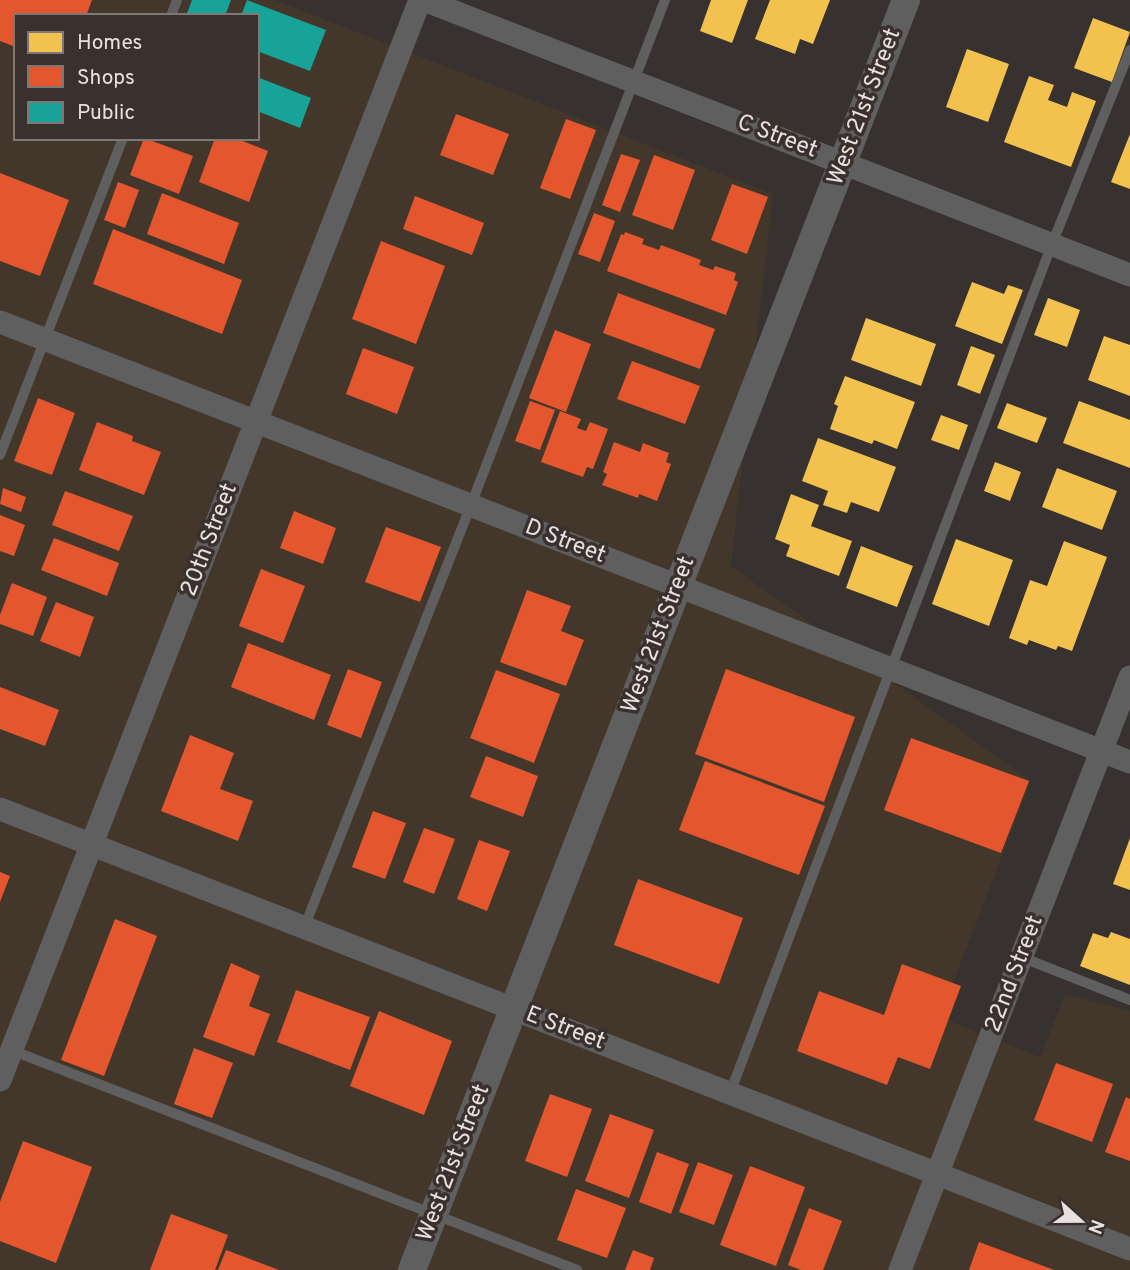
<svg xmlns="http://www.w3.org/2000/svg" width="1130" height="1270" font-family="Overpass,sans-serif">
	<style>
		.commercial { fill: #42372a; fill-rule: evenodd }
		.homes { fill: #f2c14e }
		.shops { fill: #e4572e }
		.public { fill: #17a398 }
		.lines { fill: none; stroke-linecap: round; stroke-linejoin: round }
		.service { stroke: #605f60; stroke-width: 10 }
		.minor { stroke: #605f60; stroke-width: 23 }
		.tertiary { stroke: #605f60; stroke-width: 28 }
		.labels { text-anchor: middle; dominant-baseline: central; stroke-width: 7; stroke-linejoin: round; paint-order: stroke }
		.street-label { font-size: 23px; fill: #e7e1df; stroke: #3a302d }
	</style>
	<rect width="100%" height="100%" fill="#373130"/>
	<!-- commercial -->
	<path class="commercial" d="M0 0H275L773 194 731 566 1031 781 940 1017 1040 1057 1065 994 1130 1011V1270H0ZM16 16H257V138H16Z"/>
	<!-- homes -->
	<g class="homes">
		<polygon points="711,0 748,0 732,43 700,31"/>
		<polygon points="770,0 830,0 813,44 800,39 795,54 755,39"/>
		<polygon points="1093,18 1130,32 1112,82 1074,68"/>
		<polygon points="967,49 1009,64 988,122 946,107"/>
		<polygon points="1029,76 1054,85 1048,100 1067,107 1072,92 1096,101 1071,167 1004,142"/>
		<polygon points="1130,134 1130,189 1111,182"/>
		<polygon points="972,282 1004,294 1008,285 1023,290 1002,344 955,326"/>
		<polygon points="1048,298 1080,310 1067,347 1034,335"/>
		<polygon points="866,318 936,344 921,386 851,360"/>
		<polygon points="1104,336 1130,345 1130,396 1088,380"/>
		<polygon points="971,346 995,355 980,394 957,385"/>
		<polygon points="845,376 915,402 897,449 874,440 872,444 830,429 838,406 834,404"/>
		<polygon points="1079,401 1130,420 1130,468 1063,443"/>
		<polygon points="1007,403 1047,418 1037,443 997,428"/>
		<polygon points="941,415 968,425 959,450 931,440"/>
		<polygon points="818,438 896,467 879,512 851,502 847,513 823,505 828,491 802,481"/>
		<polygon points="995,462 1021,472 1010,501 984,491"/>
		<polygon points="1057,468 1117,491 1102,530 1042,507"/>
		<polygon points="791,494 819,505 811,526 852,541 839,576 786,556 790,545 775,539"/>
		<polygon points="956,539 1013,560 989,626 932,604"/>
		<polygon points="1064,541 1107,557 1072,651 1058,646 1056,650 1029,640 1027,645 1009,638 1030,580 1047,586"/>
		<polygon points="861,546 913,566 897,607 846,588"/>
		<polygon points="1130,838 1130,890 1113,884"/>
		<polygon points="1111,932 1130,939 1130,985 1080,966 1093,933 1108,938"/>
	</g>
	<!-- shops -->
	<g class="shops">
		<polygon points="0,0 92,0 86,16 16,16 16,47 0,41"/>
		<polygon points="456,114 509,134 493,175 440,155"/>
		<polygon points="566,119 596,130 570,199 540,188"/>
		<polygon points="144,138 193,156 179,194 130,175"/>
		<polygon points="215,138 235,138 268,151 249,202 199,182"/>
		<polygon points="621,154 640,160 620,212 602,205"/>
		<polygon points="654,155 695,170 673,230 632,215"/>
		<polygon points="0,173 69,200 40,276 0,261"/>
		<polygon points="118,182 139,190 125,228 104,220"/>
		<polygon points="732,184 768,197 747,254 711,240"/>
		<polygon points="162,193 239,223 224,264 147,234"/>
		<polygon points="415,196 484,223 472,255 403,229"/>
		<polygon points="594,213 615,221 600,262 578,254"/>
		<polygon points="113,229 242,280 222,334 93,284"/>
		<polygon points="625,232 644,239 642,244 659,250 661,245 701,260 699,265 713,270 715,266 736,273 734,280 738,282 726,315 607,271 621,234 624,235"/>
		<polygon points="381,241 445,266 416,344 352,319"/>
		<polygon points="618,293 715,329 700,369 603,333"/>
		<polygon points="555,330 591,344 566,412 529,398"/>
		<polygon points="363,348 414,367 397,414 346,394"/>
		<polygon points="632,361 700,386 685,424 617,399"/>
		<polygon points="38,398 75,413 52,475 14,461"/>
		<polygon points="530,401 555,410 540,450 515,441"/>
		<polygon points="560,411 581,419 577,428 586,431 590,422 608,429 593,469 587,467 583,477 541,462"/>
		<polygon points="97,422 133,436 132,441 161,452 144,495 79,470"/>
		<polygon points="614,442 640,452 643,443 669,453 666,462 671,464 657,501 639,494 638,498 602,485 607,474 603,472"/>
		<polygon points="3,488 26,497 21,512 0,504"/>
		<polygon points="65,491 133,516 119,551 52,525"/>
		<polygon points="294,511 336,528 323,564 280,548"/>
		<polygon points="0,515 25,525 14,556 0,551"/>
		<polygon points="386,527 441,547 420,602 365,582"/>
		<polygon points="54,538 119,563 107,596 41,570"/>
		<polygon points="261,569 305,586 283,643 239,626"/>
		<polygon points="12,583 47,597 33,636 0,624 0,615"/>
		<polygon points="527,590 571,606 561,631 584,640 566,686 500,662"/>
		<polygon points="56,602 94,617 80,657 40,641"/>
		<polygon points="248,643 331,675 314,720 231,687"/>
		<polygon points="348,669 382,682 361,738 327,725"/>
		<polygon points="726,669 855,717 824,802 695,754"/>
		<polygon points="496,670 560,694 534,763 470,738"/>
		<polygon points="0,687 59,710 45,746 0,729"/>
		<polygon points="190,735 234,753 220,789 253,801 238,841 161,811"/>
		<polygon points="911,738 1029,781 1001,853 884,810"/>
		<polygon points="486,756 538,776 523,817 470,797"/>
		<polygon points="705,761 825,806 799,875 679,830"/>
		<polygon points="373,811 406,823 385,879 352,867"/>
		<polygon points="424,828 455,839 434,894 403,882"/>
		<polygon points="479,840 510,851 487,911 457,899"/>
		<polygon points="0,872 10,876 0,902"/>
		<polygon points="638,879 743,918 719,984 614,945"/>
		<polygon points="115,919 157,936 104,1076 61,1060"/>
		<polygon points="231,963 260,976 249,1006 270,1014 254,1056 203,1037"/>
		<polygon points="902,964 961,986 930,1069 898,1057 887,1085 797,1051 819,991 884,1015"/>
		<polygon points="296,990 370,1017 350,1070 277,1042"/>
		<polygon points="379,1011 452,1041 424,1115 350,1086"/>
		<polygon points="194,1048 233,1063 212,1118 174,1104"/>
		<polygon points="1056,1063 1113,1084 1092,1142 1034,1120"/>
		<polygon points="550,1094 592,1109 567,1177 525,1161"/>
		<polygon points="1126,1097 1130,1099 1130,1161 1105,1152"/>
		<polygon points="610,1114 654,1130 629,1198 585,1181"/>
		<polygon points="23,1141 92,1167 56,1263 0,1241 0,1202"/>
		<polygon points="657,1152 689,1164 671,1214 639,1202"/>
		<polygon points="698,1162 733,1175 714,1225 679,1212"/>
		<polygon points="750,1166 805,1187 776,1266 720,1245"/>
		<polygon points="576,1189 626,1208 607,1258 557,1240"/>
		<polygon points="809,1208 842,1221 823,1270 801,1270 788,1265"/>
		<polygon points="171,1214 228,1235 215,1270 150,1270"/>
		<polygon points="979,1242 1054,1270 969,1270"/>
		<polygon points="226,1250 279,1270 218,1270"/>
		<polygon points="633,1250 654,1258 650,1270 625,1270"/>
	</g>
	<!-- public -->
	<g class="public">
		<polygon points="192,0 231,0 225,16 186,16"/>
		<polygon points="247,0 326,30 310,71 257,51 257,16 241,16"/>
		<polygon points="257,77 311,98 300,128 257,111"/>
	</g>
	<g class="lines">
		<!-- service -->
		<g class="service">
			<polyline points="171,16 177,0"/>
			<polyline points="0,455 123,138"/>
			<polyline points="304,928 471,505 665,0"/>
			<polyline points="1021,957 1130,1000"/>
			<polyline points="11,1050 577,1270"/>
			<polyline points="730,1093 1052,244 1130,50"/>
		</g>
		<!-- minor -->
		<g class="minor">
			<polyline points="424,0 1130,275"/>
			<polyline points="0,322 1130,762"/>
			<polyline points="0,809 1130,1249"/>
			<polyline points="0,1080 420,0"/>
			<polyline points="900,1270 1130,677"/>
		</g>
		<!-- tertiary -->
		<polyline class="tertiary" points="412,1270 906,0"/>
	</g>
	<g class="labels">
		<!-- street labels -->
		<g class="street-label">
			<text transform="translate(865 107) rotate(-69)">West 21st Street</text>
			<text transform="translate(777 137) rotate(21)">C Street</text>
			<text transform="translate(210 540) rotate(-69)">20th Street</text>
			<text transform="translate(565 542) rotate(21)">D Street</text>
			<text transform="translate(659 635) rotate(-69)">West 21st Street</text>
			<text transform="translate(1015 974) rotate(-69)">22nd Street</text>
			<text transform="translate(565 1029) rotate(21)">E Street</text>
			<text transform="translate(454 1163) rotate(-69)">West 21st Street</text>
		</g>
	</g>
	<!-- legend -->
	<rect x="14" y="14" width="245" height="126" fill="#3a302d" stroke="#7f7774" stroke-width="2"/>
	<rect x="28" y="32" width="35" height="21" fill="#f2c14e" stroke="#7f7774" stroke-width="2"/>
	<text x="77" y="49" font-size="21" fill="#e7e1df">Homes</text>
	<rect x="28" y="66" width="35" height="21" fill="#e4572e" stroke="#7f7774" stroke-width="2"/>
	<text x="77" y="84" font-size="21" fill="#e7e1df">Shops</text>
	<rect x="28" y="102" width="35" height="21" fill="#17a398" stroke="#7f7774" stroke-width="2"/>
	<text x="77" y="119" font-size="21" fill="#e7e1df">Public</text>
	<!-- north arrow -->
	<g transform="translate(1081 1221) rotate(111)" stroke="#3a302d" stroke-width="5" paint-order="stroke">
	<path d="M0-5L12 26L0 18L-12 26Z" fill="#e7e1df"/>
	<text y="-10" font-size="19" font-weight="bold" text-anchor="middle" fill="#e7e1df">N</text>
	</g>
</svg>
